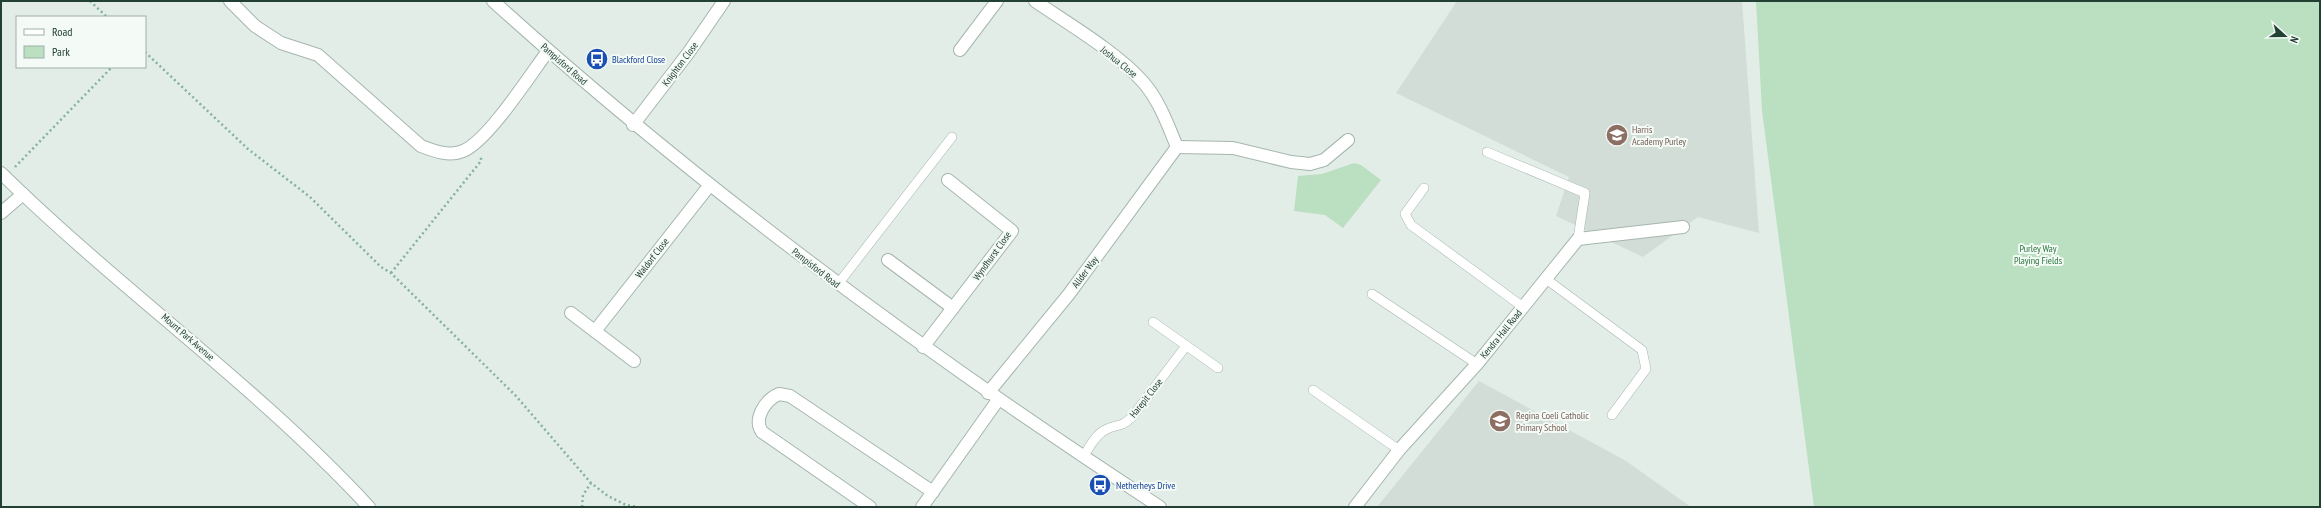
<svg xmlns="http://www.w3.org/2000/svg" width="2321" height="508" font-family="'PT Sans Narrow',sans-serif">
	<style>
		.built { fill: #d1ddd6 }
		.green { fill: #bbdfc1 }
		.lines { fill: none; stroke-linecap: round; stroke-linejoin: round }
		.service-casing { stroke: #a5b6ae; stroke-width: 10 }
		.minor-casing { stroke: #a5b6ae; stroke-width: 14 }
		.tertiary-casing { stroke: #a5b6ae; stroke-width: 14 }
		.path { stroke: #82b29e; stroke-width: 2.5; stroke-dasharray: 2 3; stroke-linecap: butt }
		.service { stroke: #fff; stroke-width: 9 }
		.minor { stroke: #fff; stroke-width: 12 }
		.tertiary { stroke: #fff; stroke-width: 12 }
		.labels { text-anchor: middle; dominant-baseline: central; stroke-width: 4; stroke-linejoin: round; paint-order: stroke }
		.transit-label { font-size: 10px; fill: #164399; stroke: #f4faf6; text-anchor: start }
		.street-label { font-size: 10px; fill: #224034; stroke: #f4faf6 }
		.education-label { font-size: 10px; fill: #785e54; stroke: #f4faf6; text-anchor: start }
		.park-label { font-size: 10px; fill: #2a783f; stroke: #f4faf6 }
	</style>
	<rect width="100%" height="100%" fill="#e3ede7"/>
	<!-- built -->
	<g class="built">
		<polygon points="1457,1 1742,1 1759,233 1698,217 1643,257 1556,216 1569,177 1396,93"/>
		<polygon points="1479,381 1626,461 1691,507 1377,507"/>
	</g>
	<!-- green -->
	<g class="green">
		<polygon points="1756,1 2320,1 2320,507 1814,507 1762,111"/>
		<polygon points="1354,163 1361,165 1381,180 1343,228 1325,215 1294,211 1298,176 1322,174"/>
	</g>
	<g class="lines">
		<!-- service casing -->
		<g class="service-casing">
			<g id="service">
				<polyline points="1487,152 1585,193 1578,239"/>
				<polyline points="1424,188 1405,214 1411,225 1523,307"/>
				<polyline points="1546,279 1642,350 1646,369 1612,415"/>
				<polyline points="838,284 952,137"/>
				<polyline points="1372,294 1477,364"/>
				<polyline points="1153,322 1218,368"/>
				<polyline points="1313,390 1399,450"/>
				<path d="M1083 457C1089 448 1095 435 1105 430 1116 423 1120 429 1132 417L1186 346"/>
			</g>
		</g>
		<!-- minor casing -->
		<g class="minor-casing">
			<g id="minor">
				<path d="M230 1 255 26 281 43 318 55 421 146C434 151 449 157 463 151 488 141 530 75 548 51"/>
				<path d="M1035 1C1067 23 1118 53 1143 82 1159 100 1168 125 1177 147"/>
				<polyline points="960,50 997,1"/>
				<polyline points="633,125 689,52 724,1"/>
				<polyline points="1177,147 1233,148 1291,162 1310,164 1324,160 1348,140"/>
				<path d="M1 173C119 289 256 385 369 507"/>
				<polyline points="1,213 23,194"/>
				<polyline points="888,260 953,308"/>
				<polyline points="571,313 634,361"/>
				<polyline points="595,331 709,186"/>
				<polyline points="923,347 1012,231 948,180"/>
				<polyline points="988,393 1069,294 1177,147"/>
				<path d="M870 507 762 432C753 419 765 400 779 394L790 396 933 492"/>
				<polyline points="922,507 998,400"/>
				<polyline points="1355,507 1399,450 1477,364 1578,239 1683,227"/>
			</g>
		</g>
		<!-- tertiary casing -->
		<g class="tertiary-casing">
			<path id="tertiary" d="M493 1C701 189 925 354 1160 507"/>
		</g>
		<!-- path -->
		<g class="path">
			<polyline points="90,1 107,17"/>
			<polyline points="145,52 248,149 310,197 381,267 391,273 516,396 591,483 608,496 626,505 638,507"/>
			<polyline points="15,167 112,67"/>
			<polyline points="391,273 481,161 481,157"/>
			<polyline points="582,507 583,495 591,483"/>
		</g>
		<!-- service -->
		<use href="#service" class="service"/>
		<!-- minor -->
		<use href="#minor" class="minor"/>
		<!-- tertiary -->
		<use href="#tertiary" class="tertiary"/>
	</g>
	<!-- icons -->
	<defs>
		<g id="bus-disc" transform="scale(1.15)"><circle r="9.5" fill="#1a4fb4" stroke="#f4faf6"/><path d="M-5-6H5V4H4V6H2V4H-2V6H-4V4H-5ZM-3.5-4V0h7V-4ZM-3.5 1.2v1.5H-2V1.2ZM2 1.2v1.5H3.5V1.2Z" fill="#fff"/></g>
		<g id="school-disc" transform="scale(1.15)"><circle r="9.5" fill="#8d6e63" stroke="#f4faf6"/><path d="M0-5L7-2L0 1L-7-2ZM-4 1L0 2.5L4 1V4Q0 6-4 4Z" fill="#fff"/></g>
	</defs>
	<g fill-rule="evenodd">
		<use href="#bus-disc" x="597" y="59"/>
		<use href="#school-disc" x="1617" y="135"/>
		<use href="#school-disc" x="1500" y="421"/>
		<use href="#bus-disc" x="1100" y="485"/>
	</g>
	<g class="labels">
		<!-- transit labels -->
		<g class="transit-label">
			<text x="612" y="59">Blackford Close</text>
			<text x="1116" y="485">Netherheys Drive</text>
		</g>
		<!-- street labels -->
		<g class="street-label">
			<text transform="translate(1119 62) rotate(39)">Joshua Close</text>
			<text transform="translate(564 64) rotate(41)">Pampisford Road</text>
			<text transform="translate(680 64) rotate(-53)">Knighton Close</text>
			<text transform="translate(992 256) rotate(-54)">Wyndhurst Close</text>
			<text transform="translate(652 258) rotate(-52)">Waldorf Close</text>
			<text transform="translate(816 268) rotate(38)">Pampisford Road</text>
			<text transform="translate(1085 272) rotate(-53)">Allder Way</text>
			<text transform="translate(1501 334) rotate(-51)">Kendra Hall Road</text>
			<text transform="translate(188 337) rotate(41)">Mount Park Avenue</text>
			<text transform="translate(1146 398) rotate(-52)">Harepit Close</text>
		</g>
		<!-- education labels -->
		<g class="education-label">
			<text x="1632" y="129">Harris<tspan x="1632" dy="12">Academy Purley</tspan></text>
			<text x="1516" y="415">Regina Coeli Catholic<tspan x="1516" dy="12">Primary School</tspan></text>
		</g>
		<!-- park labels -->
		<g class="park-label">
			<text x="2038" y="248">Purley Way<tspan x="2038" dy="12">Playing Fields</tspan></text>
		</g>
	</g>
	<!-- border -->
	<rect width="2321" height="508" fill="none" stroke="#224034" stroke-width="4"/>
	<!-- legend -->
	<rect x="16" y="16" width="130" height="52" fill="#f4faf6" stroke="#a0b0a8"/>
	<rect x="24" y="29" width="20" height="6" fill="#ffffff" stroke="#a0b0a8"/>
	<text x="52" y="36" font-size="12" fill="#224034">Road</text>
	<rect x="24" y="46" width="20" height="12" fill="#bbdfc1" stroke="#a0b0a8"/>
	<text x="52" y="56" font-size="12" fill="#224034">Park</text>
	<!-- north arrow -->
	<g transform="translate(2285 36) rotate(111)" stroke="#f4faf6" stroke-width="3" paint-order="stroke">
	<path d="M0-3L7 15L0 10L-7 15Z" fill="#224034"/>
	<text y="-6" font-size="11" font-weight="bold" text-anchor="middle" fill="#224034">N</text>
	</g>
</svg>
